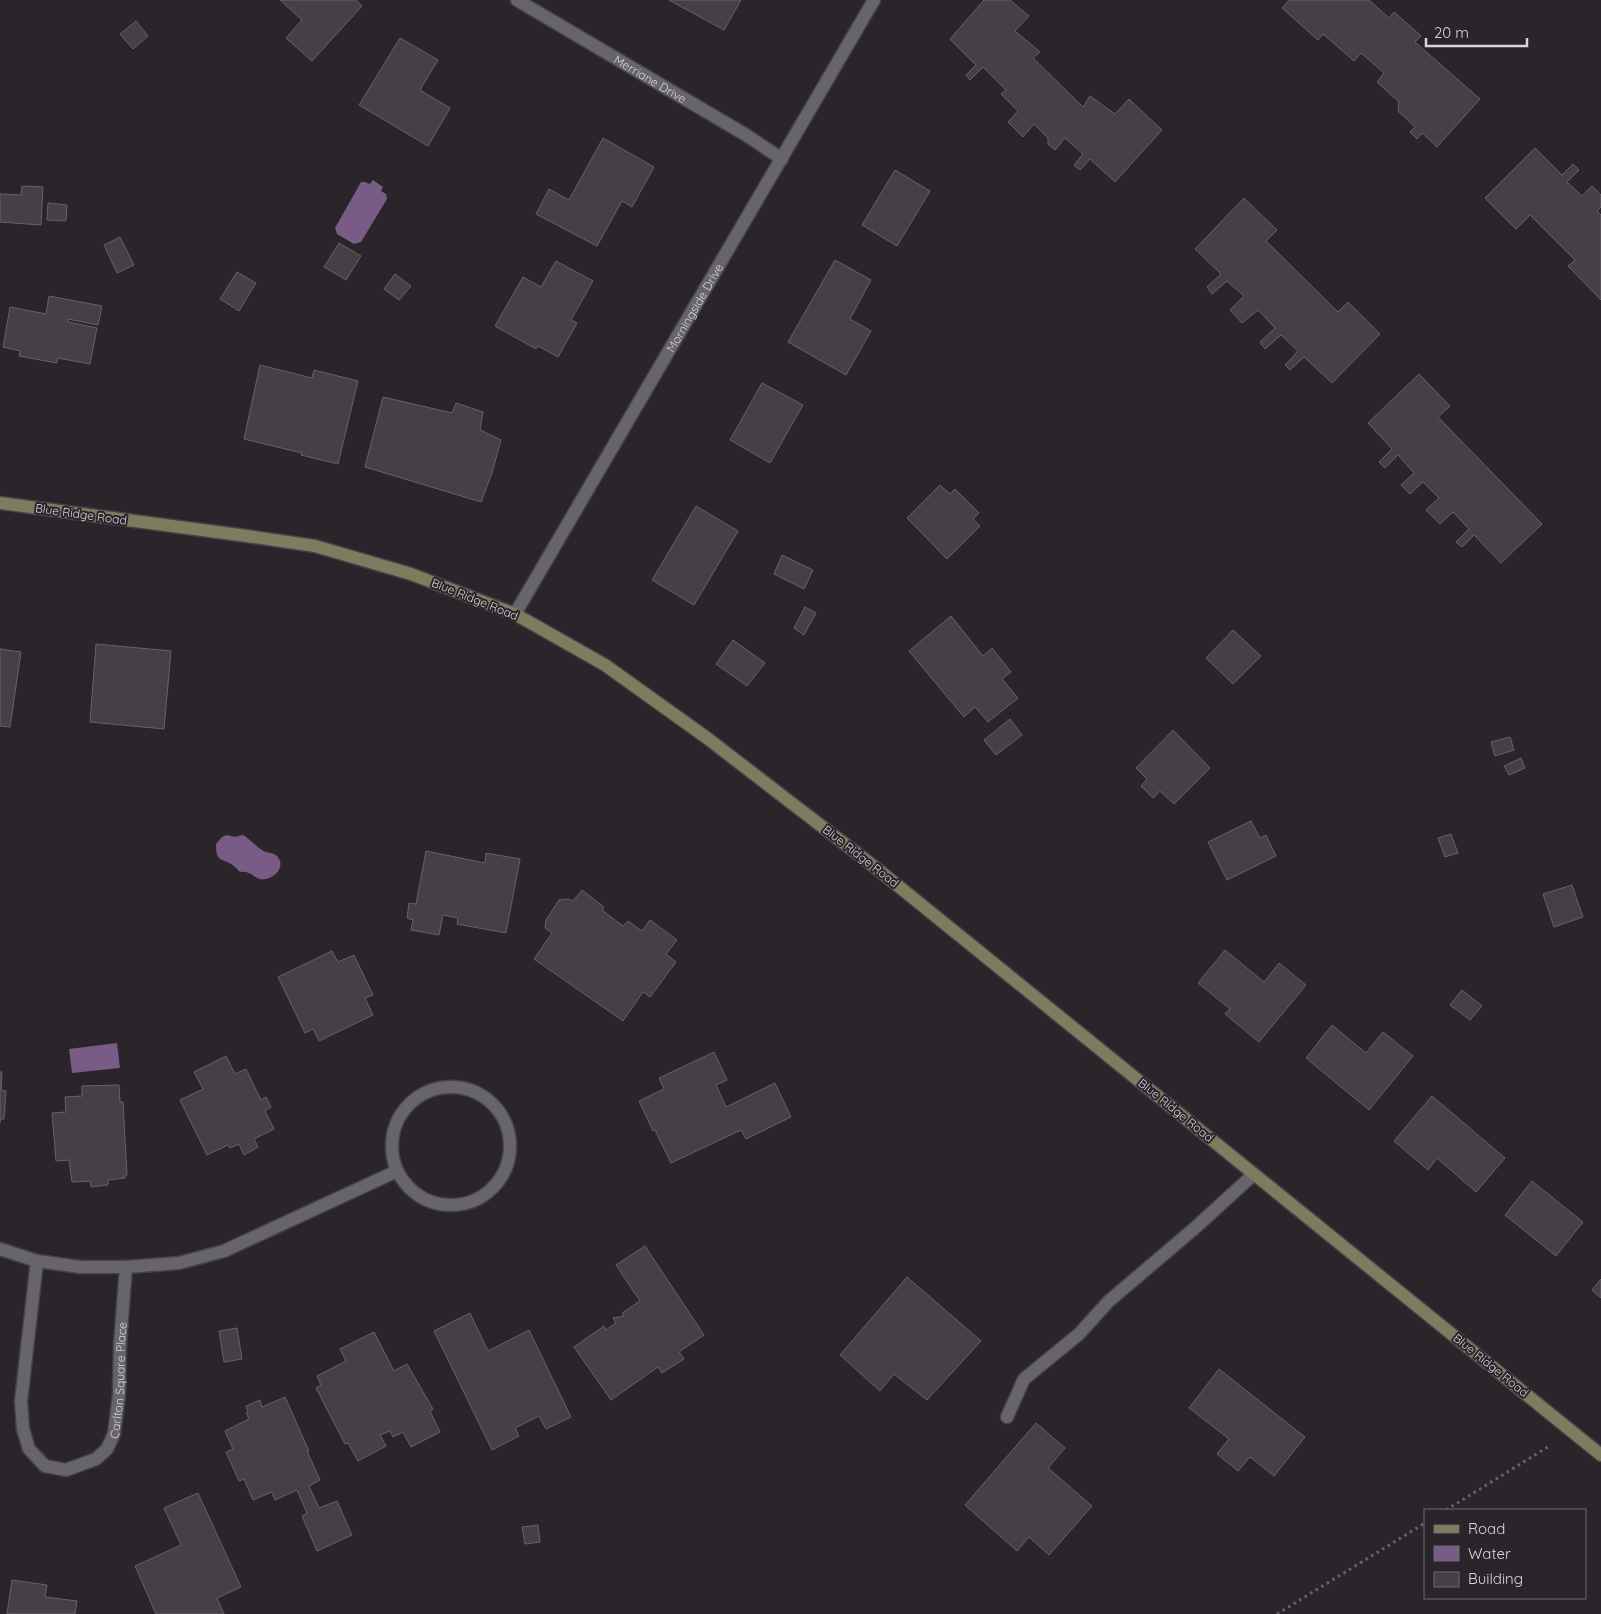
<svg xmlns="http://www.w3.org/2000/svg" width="1601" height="1614" font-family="Quicksand,sans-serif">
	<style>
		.water { fill: #785c85 }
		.building { fill: #444046; stroke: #666269 }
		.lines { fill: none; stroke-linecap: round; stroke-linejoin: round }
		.lane-casing { stroke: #454247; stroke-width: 15 }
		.street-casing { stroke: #454247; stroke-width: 15 }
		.secondary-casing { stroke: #454247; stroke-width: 15 }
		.path { stroke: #68656a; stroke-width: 3; stroke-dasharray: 2.5 4; stroke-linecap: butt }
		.lane { stroke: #68646b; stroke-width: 12 }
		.street { stroke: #68646b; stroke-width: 12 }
		.secondary { stroke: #7e7b5e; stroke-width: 12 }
		.labels { text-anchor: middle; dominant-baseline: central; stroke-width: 4; stroke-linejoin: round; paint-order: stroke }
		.street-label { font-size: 12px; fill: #d8d6d9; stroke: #29252b }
	</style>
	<rect width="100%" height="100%" fill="#29252b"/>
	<!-- water -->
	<g class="water">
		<polygon points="373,180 383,187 381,191 386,194 387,199 361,242 354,244 337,234 335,228 361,182 365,182 370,184"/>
		<path d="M227 835 235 837 243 835C250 839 255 846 262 850 266 853 273 852 277 856 286 866 276 877 266 879 255 882 253 870 240 872 238 870 236 868 234 866 222 857 216 864 216 844L222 837Z"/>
		<polygon points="117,1043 120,1068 72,1073 69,1049"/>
	</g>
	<!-- building -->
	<g class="building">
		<polygon points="280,0 356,0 362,6 312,61 286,38 302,20"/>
		<polygon points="669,0 741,0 724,30"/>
		<polygon points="984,0 1010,0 1029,16 1015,31 1040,52 1033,58 1083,107 1090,96 1115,114 1129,99 1162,130 1115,182 1090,159 1080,170 1074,165 1083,154 1065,138 1055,150 1048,144 1048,138 1034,124 1023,137 1008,122 1018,111 1001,94 1006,90 983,67 970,80 966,75 976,65 950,39"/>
		<polygon points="1289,0 1369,0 1389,18 1394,12 1421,36 1415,42 1480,99 1437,147 1422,133 1417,139 1410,132 1415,127 1398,111 1399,102 1377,82 1384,73 1361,53 1354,61 1323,34 1318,40 1282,8"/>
		<polygon points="136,21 148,36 133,49 120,34"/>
		<polygon points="400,38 438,60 420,90 450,108 428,146 359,105"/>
		<polygon points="603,138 654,167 632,207 622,201 597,246 536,214 549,189 569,200"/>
		<polygon points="1535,148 1562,175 1573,164 1579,170 1567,182 1582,196 1592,186 1601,195 1601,207 1597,211 1601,215 1601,300 1568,266 1575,260 1530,215 1516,229 1485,198"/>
		<polygon points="895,170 930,191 897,246 862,225"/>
		<polygon points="22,186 43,187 41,225 0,222 0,194 21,195"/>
		<polygon points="1244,198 1277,230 1266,241 1338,312 1348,302 1380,334 1332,383 1304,357 1290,370 1285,365 1298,351 1281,335 1265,349 1260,342 1275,328 1258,310 1242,323 1230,310 1244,296 1227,281 1212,294 1207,287 1221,274 1195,249"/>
		<polygon points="48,203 67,205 66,221 47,220"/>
		<polygon points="120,237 134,265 117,273 104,245"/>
		<polygon points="339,243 361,256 346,280 324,267"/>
		<polygon points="835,260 871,280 850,319 871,331 846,375 788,342"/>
		<polygon points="556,261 593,281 571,320 577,323 558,357 538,346 536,349 495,326 523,277 541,287"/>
		<polygon points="237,272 256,283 239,311 220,299"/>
		<polygon points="395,274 411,286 399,300 384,289"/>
		<polygon points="49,296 102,306 98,325 68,319 68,322 97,328 90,364 58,358 57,363 19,356 20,351 3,347 10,307 46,314"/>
		<polygon points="260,365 312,378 314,370 358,381 338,464 301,455 302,453 244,439"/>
		<polygon points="1419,374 1450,406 1438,417 1542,524 1501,563 1474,535 1462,547 1456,542 1469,529 1453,512 1440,524 1426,510 1439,498 1423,482 1410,494 1401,485 1414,473 1398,455 1385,468 1379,462 1392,449 1368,423"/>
		<polygon points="762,383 803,405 770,463 730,440"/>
		<polygon points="383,397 452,413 456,403 483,412 480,430 501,440 492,473 481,502 365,467"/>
		<polygon points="940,485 950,494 955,489 979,513 973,519 980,526 947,559 907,518"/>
		<polygon points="696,506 738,531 694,605 652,580"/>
		<polygon points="782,555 813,570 804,589 774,574"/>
		<polygon points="805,607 816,613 804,635 794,628"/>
		<polygon points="951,616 983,656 992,648 1011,672 1002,679 1018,698 988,722 975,707 964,717 909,651"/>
		<polygon points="1233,630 1261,656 1233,684 1206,658"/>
		<polygon points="733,640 765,663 747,686 716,664"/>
		<polygon points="96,644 171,651 164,729 90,722"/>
		<polygon points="0,649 21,652 10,727 0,726"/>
		<polygon points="1010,719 1022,735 996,755 984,740"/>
		<polygon points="1173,730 1210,768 1174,804 1160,791 1153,798 1141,786 1147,779 1136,768"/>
		<polygon points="1510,737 1514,750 1495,756 1491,742"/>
		<polygon points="1521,758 1525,768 1509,775 1504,766"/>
		<polygon points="1251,821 1260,838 1266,835 1276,856 1227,880 1208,842"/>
		<polygon points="1451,834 1458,853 1445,857 1438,838"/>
		<polygon points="426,851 485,863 486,853 520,859 506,933 457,924 458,918 443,915 439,935 411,930 413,920 407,918 409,903 416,904"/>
		<polygon points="1572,885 1583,917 1554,927 1543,894"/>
		<polygon points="582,890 604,907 602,910 623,926 628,921 642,931 650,920 677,940 666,954 676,962 650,997 643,992 623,1021 534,959 552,933 545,928 546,920 559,900 569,899 573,901"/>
		<polygon points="1225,950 1264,982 1279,963 1306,985 1259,1042 1225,1014 1230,1009 1198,983"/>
		<polygon points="332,951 338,962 354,955 373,995 365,998 373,1015 319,1041 313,1029 305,1033 278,977"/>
		<polygon points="1462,990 1482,1006 1470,1020 1450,1005"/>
		<polygon points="1332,1025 1366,1053 1383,1032 1413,1056 1369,1110 1306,1058"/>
		<polygon points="714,1052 727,1080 716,1085 726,1107 775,1083 791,1117 746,1139 741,1130 671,1163 655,1130 653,1131 639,1101 664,1089 659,1078"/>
		<polygon points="226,1056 235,1074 246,1069 261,1100 266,1097 271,1107 265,1111 274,1129 254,1139 258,1147 244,1155 239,1144 230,1148 228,1145 207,1155 180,1100 203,1089 194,1072"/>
		<polygon points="0,1072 2,1072 1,1090 6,1091 4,1119 0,1119 0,1123"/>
		<polygon points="119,1085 120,1102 123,1102 127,1175 125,1175 125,1178 108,1180 108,1185 91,1187 90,1181 72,1182 69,1160 56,1161 52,1113 66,1112 65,1097 82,1096 82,1086"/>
		<polygon points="1432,1096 1505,1158 1476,1192 1437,1158 1428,1170 1394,1141"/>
		<polygon points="1532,1181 1583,1222 1556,1256 1505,1215"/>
		<polygon points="645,1246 704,1335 679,1352 684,1359 662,1373 658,1367 611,1400 574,1347 604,1326 606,1330 616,1323 613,1318 624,1316 622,1313 640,1301 616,1265"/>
		<polygon points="907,1277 981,1341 927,1400 894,1374 880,1391 840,1355"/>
		<polygon points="1601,1279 1601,1298 1592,1290"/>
		<polygon points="470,1313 488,1351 529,1330 571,1417 546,1429 539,1416 515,1428 519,1436 492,1450 434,1331"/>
		<polygon points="237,1328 242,1359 224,1362 219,1331"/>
		<polygon points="374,1332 394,1371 407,1364 433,1409 430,1411 440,1432 411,1447 403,1432 393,1437 390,1431 380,1435 386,1446 358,1461 348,1443 345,1444 316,1388 321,1385 317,1376 346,1361 340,1349"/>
		<polygon points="1219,1369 1305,1437 1274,1476 1250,1457 1238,1471 1217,1454 1229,1439 1189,1408"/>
		<polygon points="285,1397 309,1451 307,1451 320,1480 309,1486 319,1508 337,1501 352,1535 317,1551 302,1516 307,1513 297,1490 275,1500 272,1492 253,1500 244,1479 239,1481 226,1452 233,1449 225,1431 249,1419 246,1413 248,1412 246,1406 260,1400 262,1407"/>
		<polygon points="1036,1423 1065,1448 1048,1468 1092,1506 1049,1555 1029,1537 1017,1551 965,1505"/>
		<polygon points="198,1493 241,1587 217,1598 224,1614 156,1614 135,1566 181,1545 164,1508"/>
		<polygon points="538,1525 540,1542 525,1544 522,1527"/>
		<polygon points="12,1580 47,1585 45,1597 77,1601 75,1614 7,1614"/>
	</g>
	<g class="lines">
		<!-- lane casing -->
		<g class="lane-casing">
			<polyline id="lane" points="1007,1417 1024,1379 1079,1334 1109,1301 1196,1227 1254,1174"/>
		</g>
		<!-- street casing -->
		<g class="street-casing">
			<g id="street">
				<path id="s1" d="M517 0 746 135 782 159"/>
				<path id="s2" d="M515 614 874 0"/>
				<circle cx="451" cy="1146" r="59"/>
				<polyline points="0,1249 37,1261 80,1267 126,1267 179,1263 224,1251 397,1171"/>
				<path id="s3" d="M37 1261 21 1401 23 1429 29 1449 45 1466 66 1470 96 1459 107 1449 114 1434 119 1395 120 1344 126 1267"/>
			</g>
		</g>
		<!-- secondary casing -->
		<g class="secondary-casing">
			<polyline id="secondary" points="0,503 247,536 315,546 411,574 515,614 605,665 707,738 876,868 1601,1455"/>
		</g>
		<!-- path -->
		<g class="path">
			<polyline points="1446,1510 1551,1445"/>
			<polyline points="1277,1614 1425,1523"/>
		</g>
		<!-- lane -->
		<use href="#lane" class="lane"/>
		<!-- street -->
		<use href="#street" class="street"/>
		<!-- secondary -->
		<use href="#secondary" class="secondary"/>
	</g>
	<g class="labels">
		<!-- street labels -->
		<g class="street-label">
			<text stroke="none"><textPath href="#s1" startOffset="155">Merriane Drive</textPath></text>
			<text stroke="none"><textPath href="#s2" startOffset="355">Morningside Drive</textPath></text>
			<text transform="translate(81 514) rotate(8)">Blue Ridge Road</text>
			<text transform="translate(475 599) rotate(22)">Blue Ridge Road</text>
			<text transform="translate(861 856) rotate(38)">Blue Ridge Road</text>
			<text transform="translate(1176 1110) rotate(39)">Blue Ridge Road</text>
			<text transform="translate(1491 1365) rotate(39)">Blue Ridge Road</text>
			<text stroke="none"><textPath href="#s3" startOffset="352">Carlton Square Place</textPath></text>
		</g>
	</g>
	<!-- legend -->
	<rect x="1424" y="1509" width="162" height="90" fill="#29252b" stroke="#6f6c71"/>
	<rect x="1434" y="1525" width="25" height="8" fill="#7e7b5e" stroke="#6f6c71"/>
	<text x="1468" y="1534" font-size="15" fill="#d8d6d9">Road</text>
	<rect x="1434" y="1546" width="25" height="15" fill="#785c85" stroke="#6f6c71"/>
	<text x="1468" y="1559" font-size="15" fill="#d8d6d9">Water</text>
	<rect x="1434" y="1572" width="25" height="15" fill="#444046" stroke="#6f6c71"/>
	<text x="1468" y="1584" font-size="15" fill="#d8d6d9">Building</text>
	<!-- scale -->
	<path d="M1426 38v8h101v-8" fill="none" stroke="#d8d6d9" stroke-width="2.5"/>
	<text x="1434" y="38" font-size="15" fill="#d8d6d9" stroke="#29252b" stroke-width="4" paint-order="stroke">20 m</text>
</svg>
